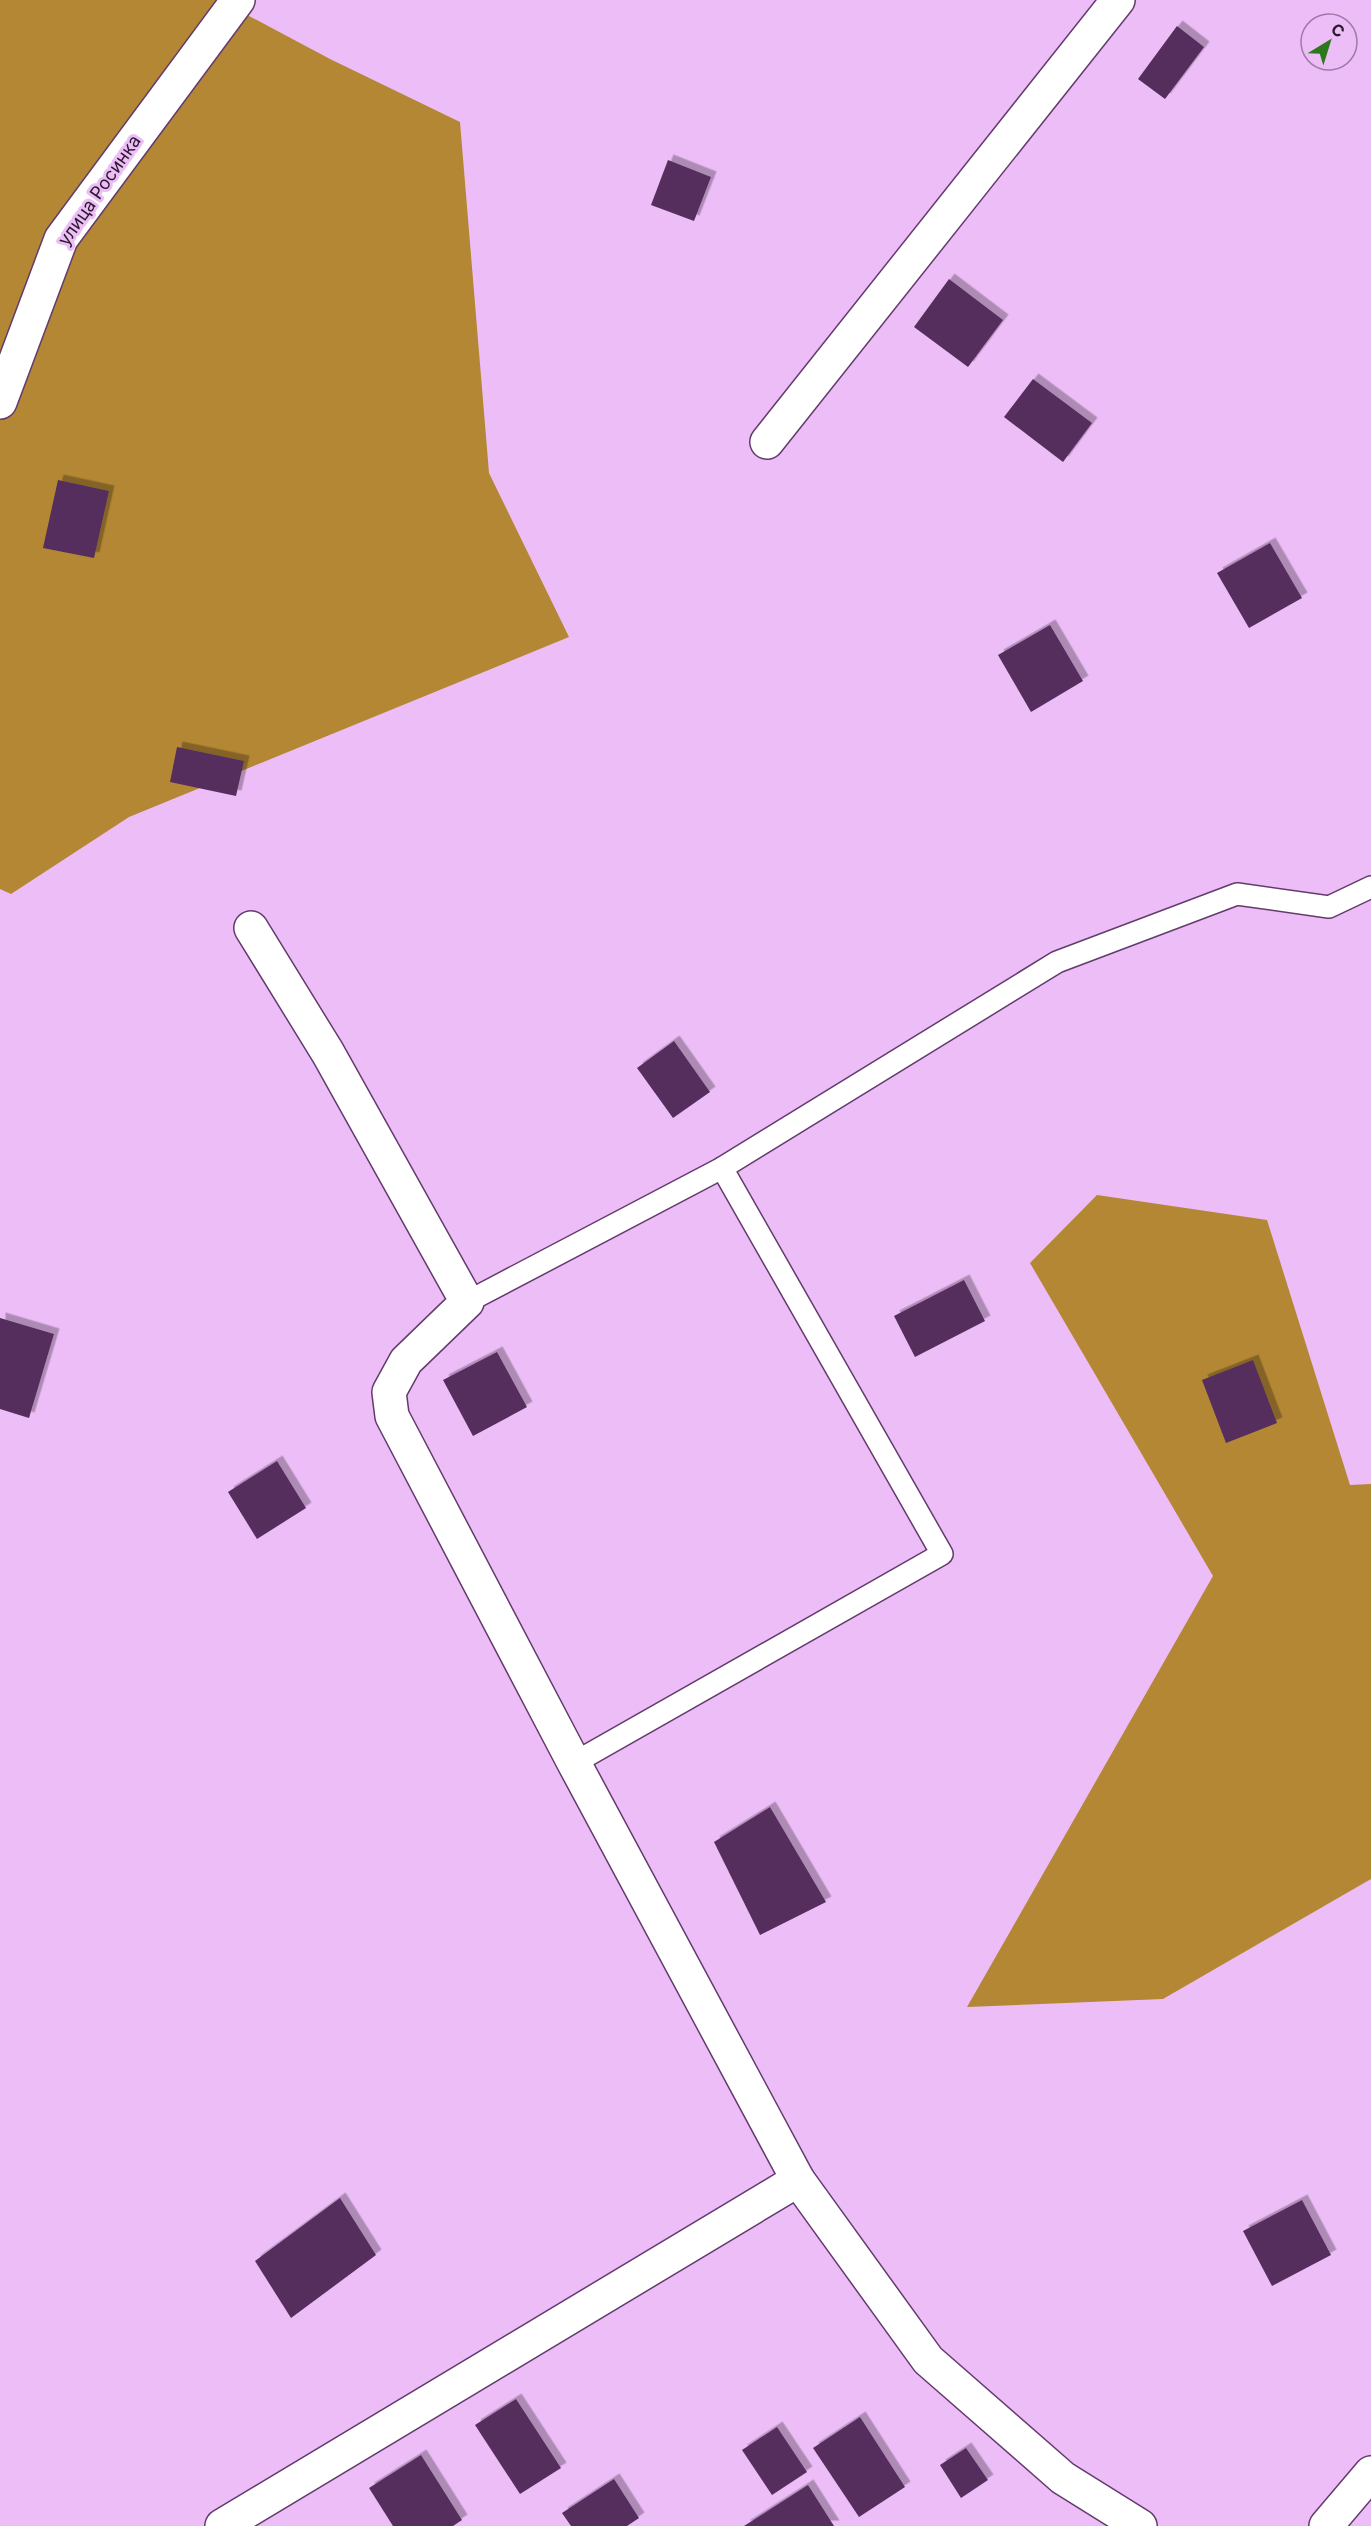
<svg xmlns="http://www.w3.org/2000/svg" width="1371" height="2526" font-family="Inter,sans-serif">
	<style>
		.forest { fill: #b38734 }
		.building { fill: #542d5d; filter: url(#shadow) }
		.lines { fill: none; stroke-linecap: round; stroke-linejoin: round }
		.lane-casing { stroke: #633b6c; stroke-width: 24 }
		.street-casing { stroke: #633b6c; stroke-width: 36 }
		.lane { stroke: #fff; stroke-width: 21 }
		.street { stroke: #fff; stroke-width: 33 }
		.labels { text-anchor: middle; dominant-baseline: central; stroke-width: 6; stroke-linejoin: round; paint-order: stroke }
		.street-label { font-size: 18px; fill: #2a182d; stroke: #ecbdf6 }
	</style>
	<defs>
		<filter id="shadow"><feDropShadow dx="5.5" dy="-5.5" stdDeviation="0" flood-color="#0004"/></filter>
	</defs>
	<rect width="100%" height="100%" fill="#ecbdf6"/>
	<!-- forest -->
	<g class="forest">
		<polygon points="0,0 219,0 330,59 460,122 489,473 569,637 129,817 11,894 0,889"/>
		<polygon points="1097,1195 1267,1220 1350,1485 1371,1484 1371,1879 1163,1999 967,2007 1213,1576 1030,1263"/>
	</g>
	<!-- building -->
	<g class="building">
		<polygon points="1177,26 1204,47 1165,99 1138,79"/>
		<polygon points="668,160 711,177 694,221 651,205"/>
		<polygon points="949,279 1003,320 968,367 914,327"/>
		<polygon points="1033,379 1092,423 1063,462 1004,417"/>
		<polygon points="58,480 109,491 94,558 43,548"/>
		<polygon points="1270,543 1302,598 1249,628 1217,573"/>
		<polygon points="1050,625 1083,681 1031,712 998,655"/>
		<polygon points="177,747 244,761 236,796 170,782"/>
		<polygon points="674,1041 710,1092 673,1118 637,1068"/>
		<polygon points="964,1280 985,1321 915,1357 894,1316"/>
		<polygon points="0,1318 54,1334 29,1418 0,1409"/>
		<polygon points="497,1352 527,1407 473,1436 443,1380"/>
		<polygon points="1253,1360 1277,1423 1226,1443 1202,1380"/>
		<polygon points="277,1461 306,1508 257,1539 228,1492"/>
		<polygon points="770,1807 826,1902 760,1935 714,1842"/>
		<polygon points="340,2198 376,2255 291,2318 255,2261"/>
		<polygon points="1302,2200 1331,2255 1272,2286 1243,2231"/>
		<polygon points="516,2399 561,2468 520,2494 475,2425"/>
		<polygon points="860,2417 905,2487 859,2517 813,2448"/>
		<polygon points="777,2427 807,2472 772,2495 742,2450"/>
		<polygon points="966,2448 988,2480 961,2498 940,2465"/>
		<polygon points="421,2455 462,2520 453,2526 393,2526 369,2488"/>
		<polygon points="614,2479 639,2518 627,2526 571,2526 562,2513"/>
		<polygon points="808,2485 834,2526 744,2526"/>
	</g>
	<g class="lines">
		<!-- lane casing -->
		<g class="lane-casing">
			<g id="lane">
				<polyline points="467,1302 722,1168 1057,962 1237,894 1329,907 1371,887"/>
				<polyline points="574,1763 942,1554 722,1168"/>
			</g>
		</g>
		<!-- street casing -->
		<g class="street-casing">
			<g id="street">
				<polyline points="0,402 61,239 238,0"/>
				<polyline points="767,442 1118,0"/>
				<polyline points="251,928 328,1053 467,1302 406,1361 389,1392 392,1416 574,1763 798,2180 928,2360 1063,2478 1140,2526"/>
				<polyline points="222,2526 798,2180"/>
				<polyline points="1326,2526 1371,2473"/>
			</g>
		</g>
		<!-- lane -->
		<use href="#lane" class="lane"/>
		<!-- street -->
		<use href="#street" class="street"/>
	</g>
	<g class="labels">
		<!-- street labels -->
		<g class="street-label">
			<text transform="translate(99 190) rotate(-55)">улица Росинка</text>
		</g>
	</g>
	<!-- north arrow -->
	<g transform="translate(1329 42) rotate(38)"><circle r="28" fill="#ecbdf6" stroke="#9e7ba6" stroke-width="1.5"/>
	<path d="M0-4.5L10 22L0 15L-10 22Z" fill="#2d781d"/>
	<text y="-9" font-size="16" font-weight="bold" text-anchor="middle" fill="#2a182d">С</text>
	</g>
</svg>
